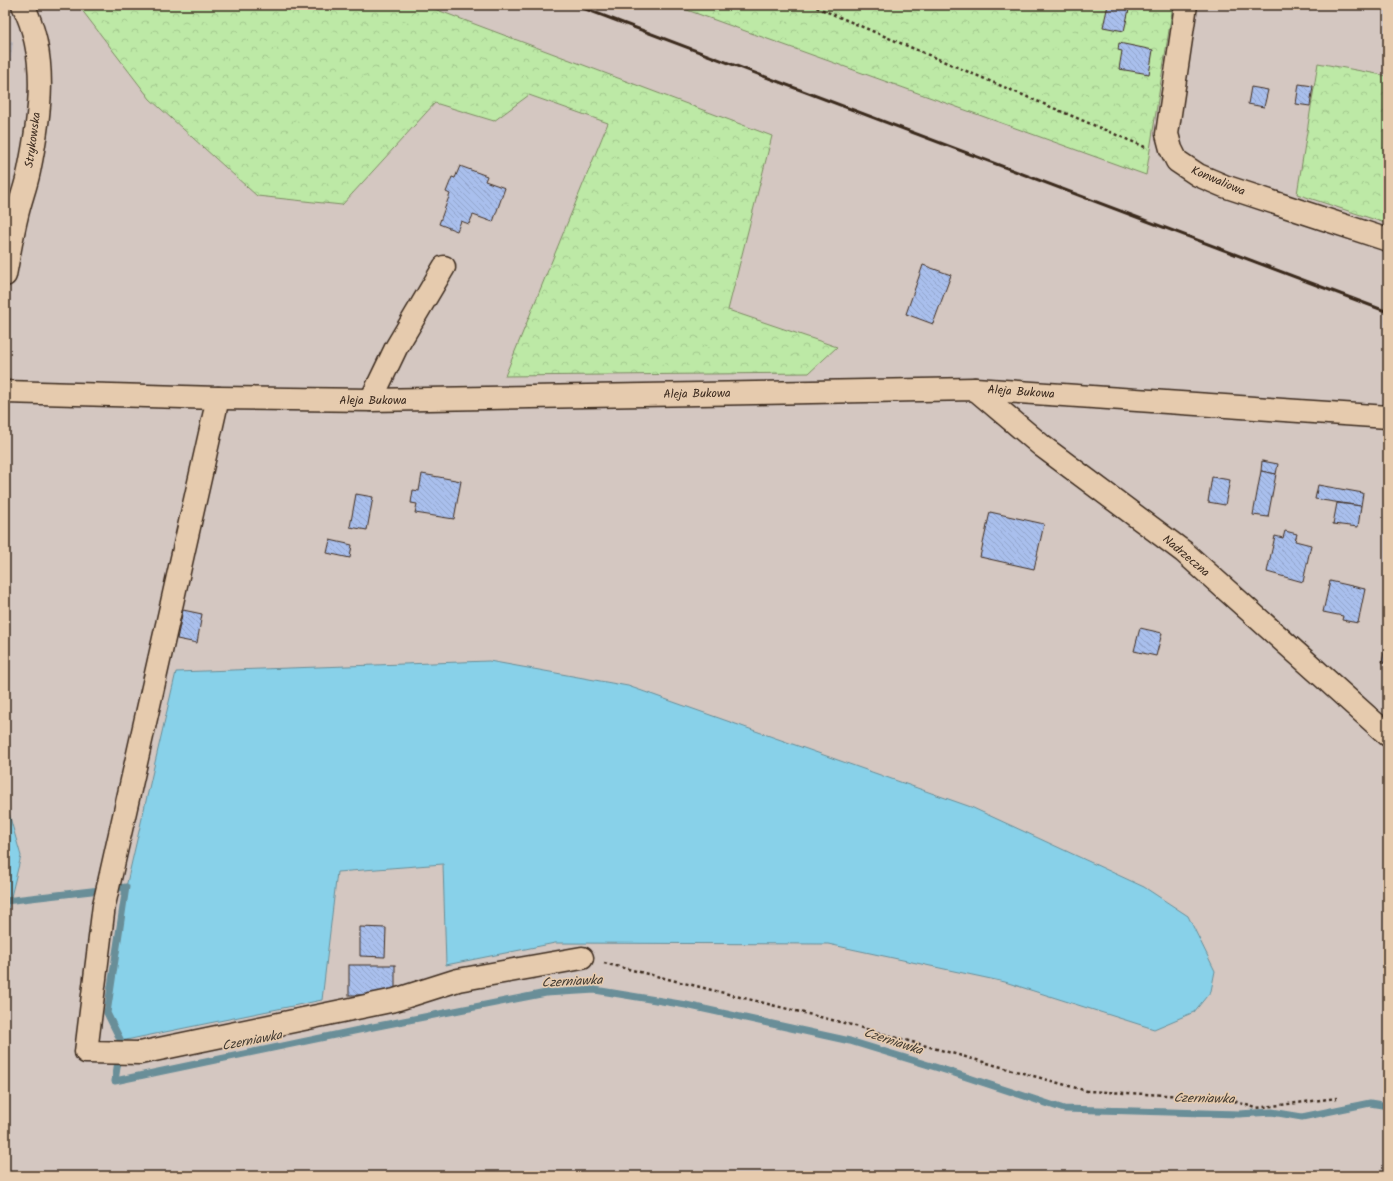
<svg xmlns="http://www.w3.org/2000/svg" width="1393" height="1181" font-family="Kalam,sans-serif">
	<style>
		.industrial { fill: url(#industrial-grid) }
		.forest { fill: url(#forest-crowns); stroke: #7c8a62 }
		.water { fill: #88d1e9; stroke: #698e98 }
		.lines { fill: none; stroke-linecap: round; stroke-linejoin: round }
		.stream { stroke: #698e98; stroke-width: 7 }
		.building { fill: url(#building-back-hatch); stroke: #3b2a1e }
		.minor-casing { stroke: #3b2a1e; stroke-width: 25 }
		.path { stroke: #3b2a1e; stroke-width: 2.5; stroke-dasharray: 3 3; stroke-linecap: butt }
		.minor { stroke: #e6cbae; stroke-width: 22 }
		.rail { stroke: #3b2a1e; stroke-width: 3 }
		.labels { text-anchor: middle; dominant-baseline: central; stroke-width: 3; stroke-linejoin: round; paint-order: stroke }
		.street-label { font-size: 12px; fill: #3b2a1e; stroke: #e6cbae }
		.water-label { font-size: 13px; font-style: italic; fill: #433b32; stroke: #e6cbae }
	</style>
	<defs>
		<pattern id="industrial-grid" width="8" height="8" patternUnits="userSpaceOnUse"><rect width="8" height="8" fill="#c7c5ce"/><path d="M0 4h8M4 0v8" fill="none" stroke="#aca9b0"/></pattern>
		<pattern id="forest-crowns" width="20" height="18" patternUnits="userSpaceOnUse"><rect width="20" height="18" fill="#bde9a6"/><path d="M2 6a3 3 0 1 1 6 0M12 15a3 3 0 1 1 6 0" fill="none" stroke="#a3c88e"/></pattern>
		<pattern id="building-back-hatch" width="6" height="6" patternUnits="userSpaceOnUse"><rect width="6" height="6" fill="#a9bfed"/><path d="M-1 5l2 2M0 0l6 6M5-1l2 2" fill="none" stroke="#92a4cb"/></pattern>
	</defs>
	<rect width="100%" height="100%" fill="#d4c7c1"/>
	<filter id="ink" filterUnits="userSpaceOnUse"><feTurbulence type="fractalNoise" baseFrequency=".025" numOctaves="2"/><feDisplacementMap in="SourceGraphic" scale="8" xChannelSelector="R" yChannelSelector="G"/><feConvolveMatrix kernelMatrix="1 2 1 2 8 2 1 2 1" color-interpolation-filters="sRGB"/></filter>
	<g filter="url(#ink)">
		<!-- industrial -->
		<polygon class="industrial" points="5,35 13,42 5,105"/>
		<!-- forest -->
		<g class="forest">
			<polygon points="78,5 424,5 772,136 728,310 837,347 809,373 505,376 608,123 529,95 494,121 435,103 342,205 257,196 150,99"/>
			<polygon points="673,5 1173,5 1146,175"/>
			<polygon points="1318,63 1388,76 1388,224 1297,194"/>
		</g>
		<!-- water -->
		<g class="water">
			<polygon points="489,661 628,686 971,807 1144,887 1188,916 1215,971 1211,991 1194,1012 1154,1029 1005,982 828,944 555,943 446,965 443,864 337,872 322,1000 121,1041 107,1013 126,887 176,672"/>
			<polygon points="5,800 21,856 5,921"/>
		</g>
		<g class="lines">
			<!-- stream -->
			<polyline class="stream" points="5,901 126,887 107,1013 121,1041 115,1081 373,1027 546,993 595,990 686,1005 850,1041 948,1071 1064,1109 1239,1114 1272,1112 1302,1117 1370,1103 1388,1106"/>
		</g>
		<!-- building -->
		<g class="building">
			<polygon points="1108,5 1130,5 1124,31 1103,27"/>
			<polygon points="1119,43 1153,50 1149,74 1119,69 1122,51 1118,50"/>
			<polygon points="1299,84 1313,86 1310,106 1296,104"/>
			<polygon points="1251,87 1268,90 1264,107 1248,104"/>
			<polygon points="460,166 487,176 485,181 505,188 493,222 473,215 469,224 461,221 457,231 439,224 450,194 446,192 452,177 455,178"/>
			<polygon points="923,265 951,275 933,324 906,314"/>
			<polygon points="1262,461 1278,464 1276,474 1261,471"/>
			<polygon points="1261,471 1276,474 1268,517 1253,515"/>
			<polygon points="422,474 461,481 454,519 415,513 417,504 411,503 413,490 419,491"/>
			<polygon points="1212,477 1230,480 1225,505 1208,502"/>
			<polygon points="1318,485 1363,493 1361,506 1315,499"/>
			<polygon points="356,494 373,497 367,530 350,527"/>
			<polygon points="1337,503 1361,506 1358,527 1333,524"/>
			<polygon points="990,512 1044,524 1034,569 980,557"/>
			<polygon points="1285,531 1297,534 1295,541 1311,545 1303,582 1267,572 1275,536 1283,538"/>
			<polygon points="330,540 352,545 350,558 327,553"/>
			<polygon points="1330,581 1365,589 1358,623 1342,620 1343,616 1323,612"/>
			<polygon points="183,610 202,614 197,643 177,639"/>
			<polygon points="1140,628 1162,633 1156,656 1134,651"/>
			<polygon points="1388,633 1388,663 1382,662"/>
			<polygon points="360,927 386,928 385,957 360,956"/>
			<rect x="349" y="965" width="46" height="30"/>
		</g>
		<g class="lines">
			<!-- minor casing -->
			<g class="minor-casing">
				<g id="minor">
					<polyline points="1186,5 1167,134 1171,149 1177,161 1198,175 1224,186 1388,240"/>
					<path d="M5 275C9 255 12 235 17 215 20 201 26 186 29 171 40 117 49 57 23 5"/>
					<polyline points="975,389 1042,446 1184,552 1388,735"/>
					<polyline points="5,392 218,398 371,400 975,389 1388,417"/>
					<polyline points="218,398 104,905 86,1052 140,1053 395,1000 458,980 582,958"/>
					<polyline points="371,400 396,348 444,267"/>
				</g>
			</g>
			<!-- path -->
			<g class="path">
				<polyline points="811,5 1145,147"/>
				<polyline points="604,963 848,1024 1087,1091 1224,1098 1256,1108 1337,1098"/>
			</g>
			<!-- minor -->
			<use href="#minor" class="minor"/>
			<!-- rail -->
			<polyline class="rail" points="575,5 1388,312"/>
		</g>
	</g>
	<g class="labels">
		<!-- street labels -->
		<g class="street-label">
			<text transform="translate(33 140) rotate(-82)">Strykowska</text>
			<text transform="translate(1218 181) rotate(23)">Konwaliowa</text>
			<text transform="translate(1021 392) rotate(4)">Aleja Bukowa</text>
			<text transform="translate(697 394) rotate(-1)">Aleja Bukowa</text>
			<text x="373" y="400">Aleja Bukowa</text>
			<text transform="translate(1186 556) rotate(40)">Nadrzeczna</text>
		</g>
		<!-- water labels -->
		<g class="water-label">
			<text transform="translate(572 982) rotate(-3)">Czerniawka</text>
			<text transform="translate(252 1041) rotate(-11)">Czerniawka</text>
			<text transform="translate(893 1042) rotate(18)">Czerniawka</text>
			<text transform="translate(1204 1099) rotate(1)">Czerniawka</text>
		</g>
	</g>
	<!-- margin -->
	<rect width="1393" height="1181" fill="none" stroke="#e6cbae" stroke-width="20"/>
	<rect x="10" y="10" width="1373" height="1161" fill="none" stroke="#3b2a1e" stroke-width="1.5" filter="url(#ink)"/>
</svg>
